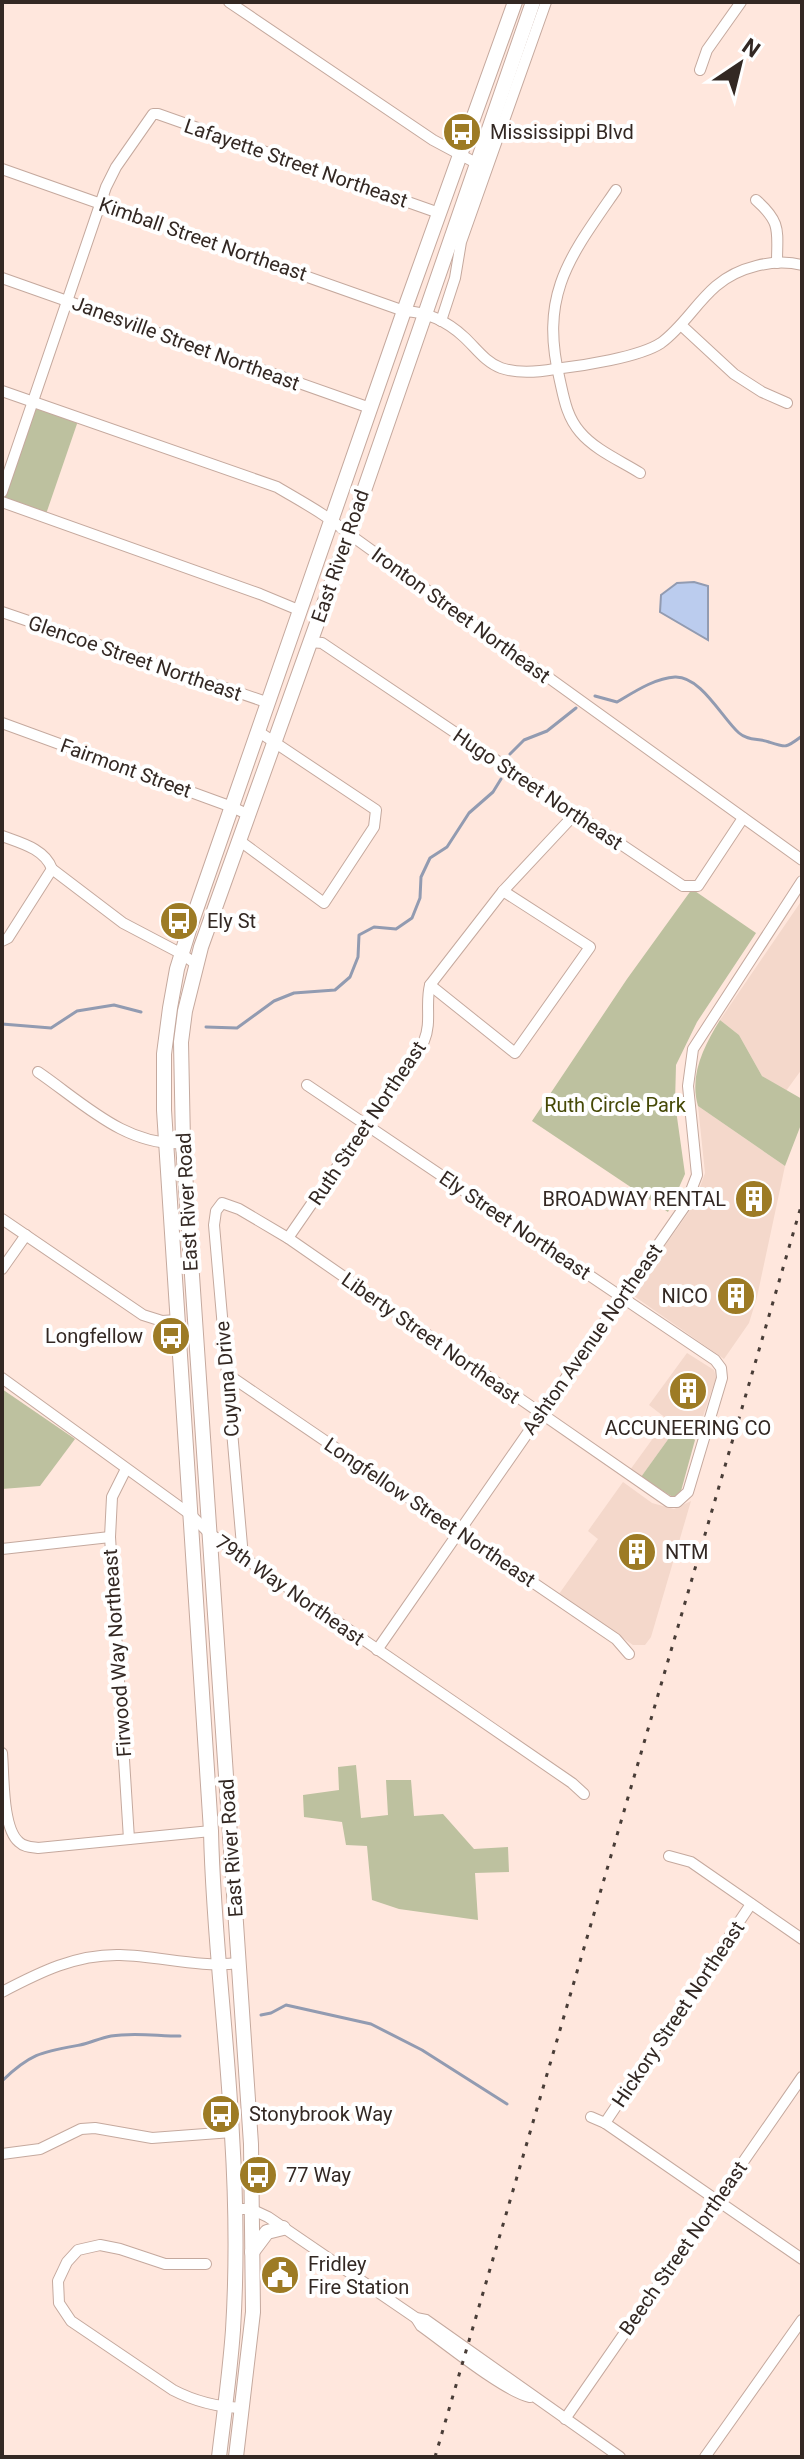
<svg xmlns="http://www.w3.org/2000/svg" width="804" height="2459" font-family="Roboto,sans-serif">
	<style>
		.built { fill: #f4d8cb }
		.green { fill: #bdc19f }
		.water { fill: #bce; stroke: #929bb1; stroke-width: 2 }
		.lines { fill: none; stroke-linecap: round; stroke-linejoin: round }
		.stream { stroke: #929bb1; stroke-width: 3 }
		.street-casing { stroke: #c5a99e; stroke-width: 12 }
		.secondary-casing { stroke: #c5a99e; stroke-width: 16 }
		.street { stroke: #fff; stroke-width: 10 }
		.secondary { stroke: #fff; stroke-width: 14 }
		.rail { stroke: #493d37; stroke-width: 3; stroke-dasharray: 4 8; stroke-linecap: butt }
		.labels { text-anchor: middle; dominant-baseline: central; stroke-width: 8; stroke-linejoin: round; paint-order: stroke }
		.poi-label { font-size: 20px; fill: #332823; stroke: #fff; text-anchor: start }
		.street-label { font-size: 20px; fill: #332823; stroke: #fff }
		.park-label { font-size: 20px; fill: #464907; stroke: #fff }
	</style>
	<rect width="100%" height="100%" fill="#ffe7dd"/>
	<!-- built -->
	<g class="built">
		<polygon points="802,900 802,1069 786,1091 762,1076 739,1035 720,1020"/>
		<polygon points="698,1106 785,1166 757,1297 749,1323 724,1359 631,1294 693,1206 705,1173"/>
		<polygon points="687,1353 714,1370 716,1378 695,1440 691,1436 669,1438 641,1477 630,1470 667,1419 649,1405"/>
		<polygon points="623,1482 652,1503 674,1509 691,1501 651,1637 645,1645 633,1645 559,1594 598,1539 588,1531"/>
	</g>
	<!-- green -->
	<g class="green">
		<polygon points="32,402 79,418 45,517 2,502 2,492"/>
		<polygon points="692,889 756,933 697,1022 676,1065 675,1103 685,1174 668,1212 532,1121 627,979"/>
		<path d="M720 1020 739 1035 762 1076 802 1099V1122L785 1166 698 1106C689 1075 704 1046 720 1020Z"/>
		<polygon points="2,1389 75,1439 40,1486 2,1489"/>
		<polygon points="691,1436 695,1440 681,1491 676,1496 671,1496 641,1477 669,1438"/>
		<polygon points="356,1765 361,1818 388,1815 386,1780 411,1780 414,1816 443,1814 474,1849 508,1847 509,1872 475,1873 478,1920 399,1909 372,1900 367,1846 346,1845 342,1822 304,1817 303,1795 339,1790 338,1767"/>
	</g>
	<!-- water -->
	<polygon class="water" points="694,582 708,586 708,640 660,612 661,595 677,583"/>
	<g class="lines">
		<!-- stream -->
		<g class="stream">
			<path d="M595 696 617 702C634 692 655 678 675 677 701 676 722 718 739 733 748 741 759 738 769 742 787 748 786 748 802 736"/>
			<polyline points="510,754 524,740 547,731 576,708"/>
			<polyline points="2,1024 51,1028 77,1011 114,1005 141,1012"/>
			<polyline points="206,1027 237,1028 274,1001 294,993 335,990 350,977 358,957 359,935 374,927 396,929 412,918 420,898 421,877 430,858 447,847 469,813 493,792 501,779"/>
			<polyline points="261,2015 271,2013 286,2005 371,2024 422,2050 507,2104"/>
			<path d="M2 2081C31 2053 42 2052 80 2045 90 2043 100 2038 111 2036 133 2032 158 2036 180 2036"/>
		</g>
		<!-- street casing -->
		<g class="street-casing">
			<g id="street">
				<polyline points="229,2 433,140 476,163"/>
				<polyline points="700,70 707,50 741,2"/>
				<path d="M2 169 404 311C426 312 447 321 464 337 476 348 485 362 501 368 518 374 538 372 555 369 582 366 640 357 661 343 683 327 696 303 716 286 738 267 774 258 802 265"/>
				<path d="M616 190C569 258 539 294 560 381 564 399 567 417 580 432 595 450 621 461 640 473"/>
				<path d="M756 200C782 223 777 231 777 263"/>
				<polyline points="2,278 370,408"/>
				<polyline points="441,321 455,278 461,242 546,2"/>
				<polyline points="681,325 734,374 762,392 787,403"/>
				<path d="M2 391 277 487C302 502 327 515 349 534L802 860"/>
				<polyline points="2,492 106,187 116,167 153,114 158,114 439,213"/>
				<polyline points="2,502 260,594 301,611"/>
				<polyline points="2,612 269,703"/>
				<polyline points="310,642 322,643 683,886 698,886 743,818"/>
				<polyline points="2,723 232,807 249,815"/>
				<path d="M2 836C21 843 45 849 52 869L123 923 182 954 197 965"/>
				<polyline points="240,841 324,903 374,827 376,810 259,732"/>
				<polyline points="2,941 8,938 52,869"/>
				<polyline points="430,985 515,1053 590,947 503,891"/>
				<path d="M38 1072C82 1102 126 1147 183 1143"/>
				<polyline points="2,1219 143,1315 162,1321 177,1320"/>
				<path d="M288 1238 424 1041C432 1022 425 1004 430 985L503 891 574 815"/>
				<polyline points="2,1269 26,1235"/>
				<polyline points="227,1374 616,1639 629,1654"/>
				<polyline points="2,1378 191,1515 209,1533 243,1557 572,1783 584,1794"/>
				<polyline points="126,1469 112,1497 110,1537 129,1839"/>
				<polyline points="2,1549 110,1537"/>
				<polyline points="243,1557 214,1225 216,1211 222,1203 239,1209 288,1238 669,1502 677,1502 688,1492 722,1378 721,1368 715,1360 307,1085"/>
				<polyline points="377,1650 685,1206 697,1175 688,1086 693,1049 802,881"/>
				<path d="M2 1753C4 1775 2 1828 19 1842 24 1847 31 1847 38 1848L211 1831"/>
				<polyline points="669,1856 691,1862 802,1939"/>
				<path d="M2 1992C40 1972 76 1954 120 1955 160 1956 199 1968 239 1963"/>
				<polyline points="591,2117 605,2123 802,2259"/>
				<polyline points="605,2123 751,1904"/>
				<polyline points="2,2154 40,2149 81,2129 95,2128 152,2138 232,2132"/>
				<polyline points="235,2209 251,2209 268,2217 416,2318 426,2320 620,2457"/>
				<path d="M206 2264H165L120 2249 100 2245 78 2250 67 2262 58 2281 59 2303 71 2321 173 2390C194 2401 218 2407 242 2408"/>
				<path d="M416 2318 421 2326C445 2343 505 2392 530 2397"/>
				<polyline points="565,2419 802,2077"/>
				<polyline points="705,2457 802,2320"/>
			</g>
		</g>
		<!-- secondary casing -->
		<g class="secondary-casing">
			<g id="secondary">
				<polyline points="252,2252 267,2232 283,2228"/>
				<path d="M219 2457C224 2415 230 2372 233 2330 237 2265 236 2199 232 2135 227 2033 213 1932 211 1831L164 1110V1054L170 1008 177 969 190 927 404 311 515 2"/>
				<polyline points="236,2457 253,2312 251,2144 183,1143 181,1042 185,1011 201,947 349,534 533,2"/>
			</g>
		</g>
		<!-- street -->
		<use href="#street" class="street"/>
		<!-- secondary -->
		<use href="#secondary" class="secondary"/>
		<!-- rail -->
		<polyline class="rail" points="435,2457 802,1203"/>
	</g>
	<!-- icons -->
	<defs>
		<g id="bus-disc" transform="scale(2)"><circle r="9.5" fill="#9d7b25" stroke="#fff"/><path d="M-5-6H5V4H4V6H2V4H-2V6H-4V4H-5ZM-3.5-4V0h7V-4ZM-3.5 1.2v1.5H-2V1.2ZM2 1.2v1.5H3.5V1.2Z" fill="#fff"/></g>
		<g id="building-disc" transform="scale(2)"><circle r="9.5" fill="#9d7b25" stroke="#fff"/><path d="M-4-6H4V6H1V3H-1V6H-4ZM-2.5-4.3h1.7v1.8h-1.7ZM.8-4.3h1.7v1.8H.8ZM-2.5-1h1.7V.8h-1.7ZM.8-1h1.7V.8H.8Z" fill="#fff"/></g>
		<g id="civic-disc" transform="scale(2)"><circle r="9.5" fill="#9d7b25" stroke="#fff"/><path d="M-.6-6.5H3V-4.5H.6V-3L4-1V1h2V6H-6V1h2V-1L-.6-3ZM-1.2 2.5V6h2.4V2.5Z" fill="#fff"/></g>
	</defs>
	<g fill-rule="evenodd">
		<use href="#bus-disc" x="462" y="132"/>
		<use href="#bus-disc" x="179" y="921"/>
		<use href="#building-disc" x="754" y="1199"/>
		<use href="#building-disc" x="736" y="1296"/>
		<use href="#bus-disc" x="171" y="1336"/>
		<use href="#building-disc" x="688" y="1391"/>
		<use href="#building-disc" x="637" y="1552"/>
		<use href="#bus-disc" x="221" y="2114"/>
		<use href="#bus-disc" x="258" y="2175"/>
		<use href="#civic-disc" x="280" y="2275"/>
	</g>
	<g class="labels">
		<!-- poi labels -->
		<g class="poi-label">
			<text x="490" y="132">Mississippi Blvd</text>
			<text x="207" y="921">Ely St</text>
			<text x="726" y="1199" text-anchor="end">BROADWAY RENTAL</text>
			<text x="708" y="1296" text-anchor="end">NICO</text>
			<text x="143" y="1336" text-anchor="end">Longfellow</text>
			<text x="688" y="1428" text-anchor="middle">ACCUNEERING CO</text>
			<text x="665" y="1552">NTM</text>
			<text x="249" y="2114">Stonybrook Way</text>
			<text x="286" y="2175">77 Way</text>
			<text x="308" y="2264">Fridley<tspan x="308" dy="23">Fire Station</tspan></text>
		</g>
		<!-- street labels -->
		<g class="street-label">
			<text transform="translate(296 163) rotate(19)">Lafayette Street Northeast</text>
			<text transform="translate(203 239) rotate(19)">Kimball Street Northeast</text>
			<text transform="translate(186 343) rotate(20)">Janesville Street Northeast</text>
			<text transform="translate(340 556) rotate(-71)">East River Road</text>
			<text transform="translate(461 615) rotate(36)">Ironton Street Northeast</text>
			<text transform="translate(135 658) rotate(19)">Glencoe Street Northeast</text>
			<text transform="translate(126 768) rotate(20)">Fairmont Street</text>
			<text transform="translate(538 789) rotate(34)">Hugo Street Northeast</text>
			<text transform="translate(367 1123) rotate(-56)">Ruth Street Northeast</text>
			<text transform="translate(187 1202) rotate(-93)">East River Road</text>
			<text transform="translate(515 1225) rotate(34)">Ely Street Northeast</text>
			<text transform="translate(431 1338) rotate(35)">Liberty Street Northeast</text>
			<text transform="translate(592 1339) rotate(-55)">Ashton Avenue Northeast</text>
			<text transform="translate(227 1379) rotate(-95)">Cuyuna Drive</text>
			<text transform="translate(430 1512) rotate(34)">Longfellow Street Northeast</text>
			<text transform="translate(290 1590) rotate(35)">79th Way Northeast</text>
			<text transform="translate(117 1653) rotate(-94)">Firwood Way Northeast</text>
			<text transform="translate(231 1848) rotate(-94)">East River Road</text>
			<text transform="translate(678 2014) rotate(-56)">Hickory Street Northeast</text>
			<text transform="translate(683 2248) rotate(-55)">Beech Street Northeast</text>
		</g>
		<!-- park labels -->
		<g class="park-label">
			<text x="615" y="1105">Ruth Circle Park</text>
		</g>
	</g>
	<!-- border -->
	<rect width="804" height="2459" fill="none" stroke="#332823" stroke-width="8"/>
	<!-- north arrow -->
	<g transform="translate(740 64) rotate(35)" stroke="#ffffff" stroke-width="6" paint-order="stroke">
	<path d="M0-6L14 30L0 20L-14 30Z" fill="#332823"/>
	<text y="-12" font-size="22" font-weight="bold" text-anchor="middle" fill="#332823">N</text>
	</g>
</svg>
